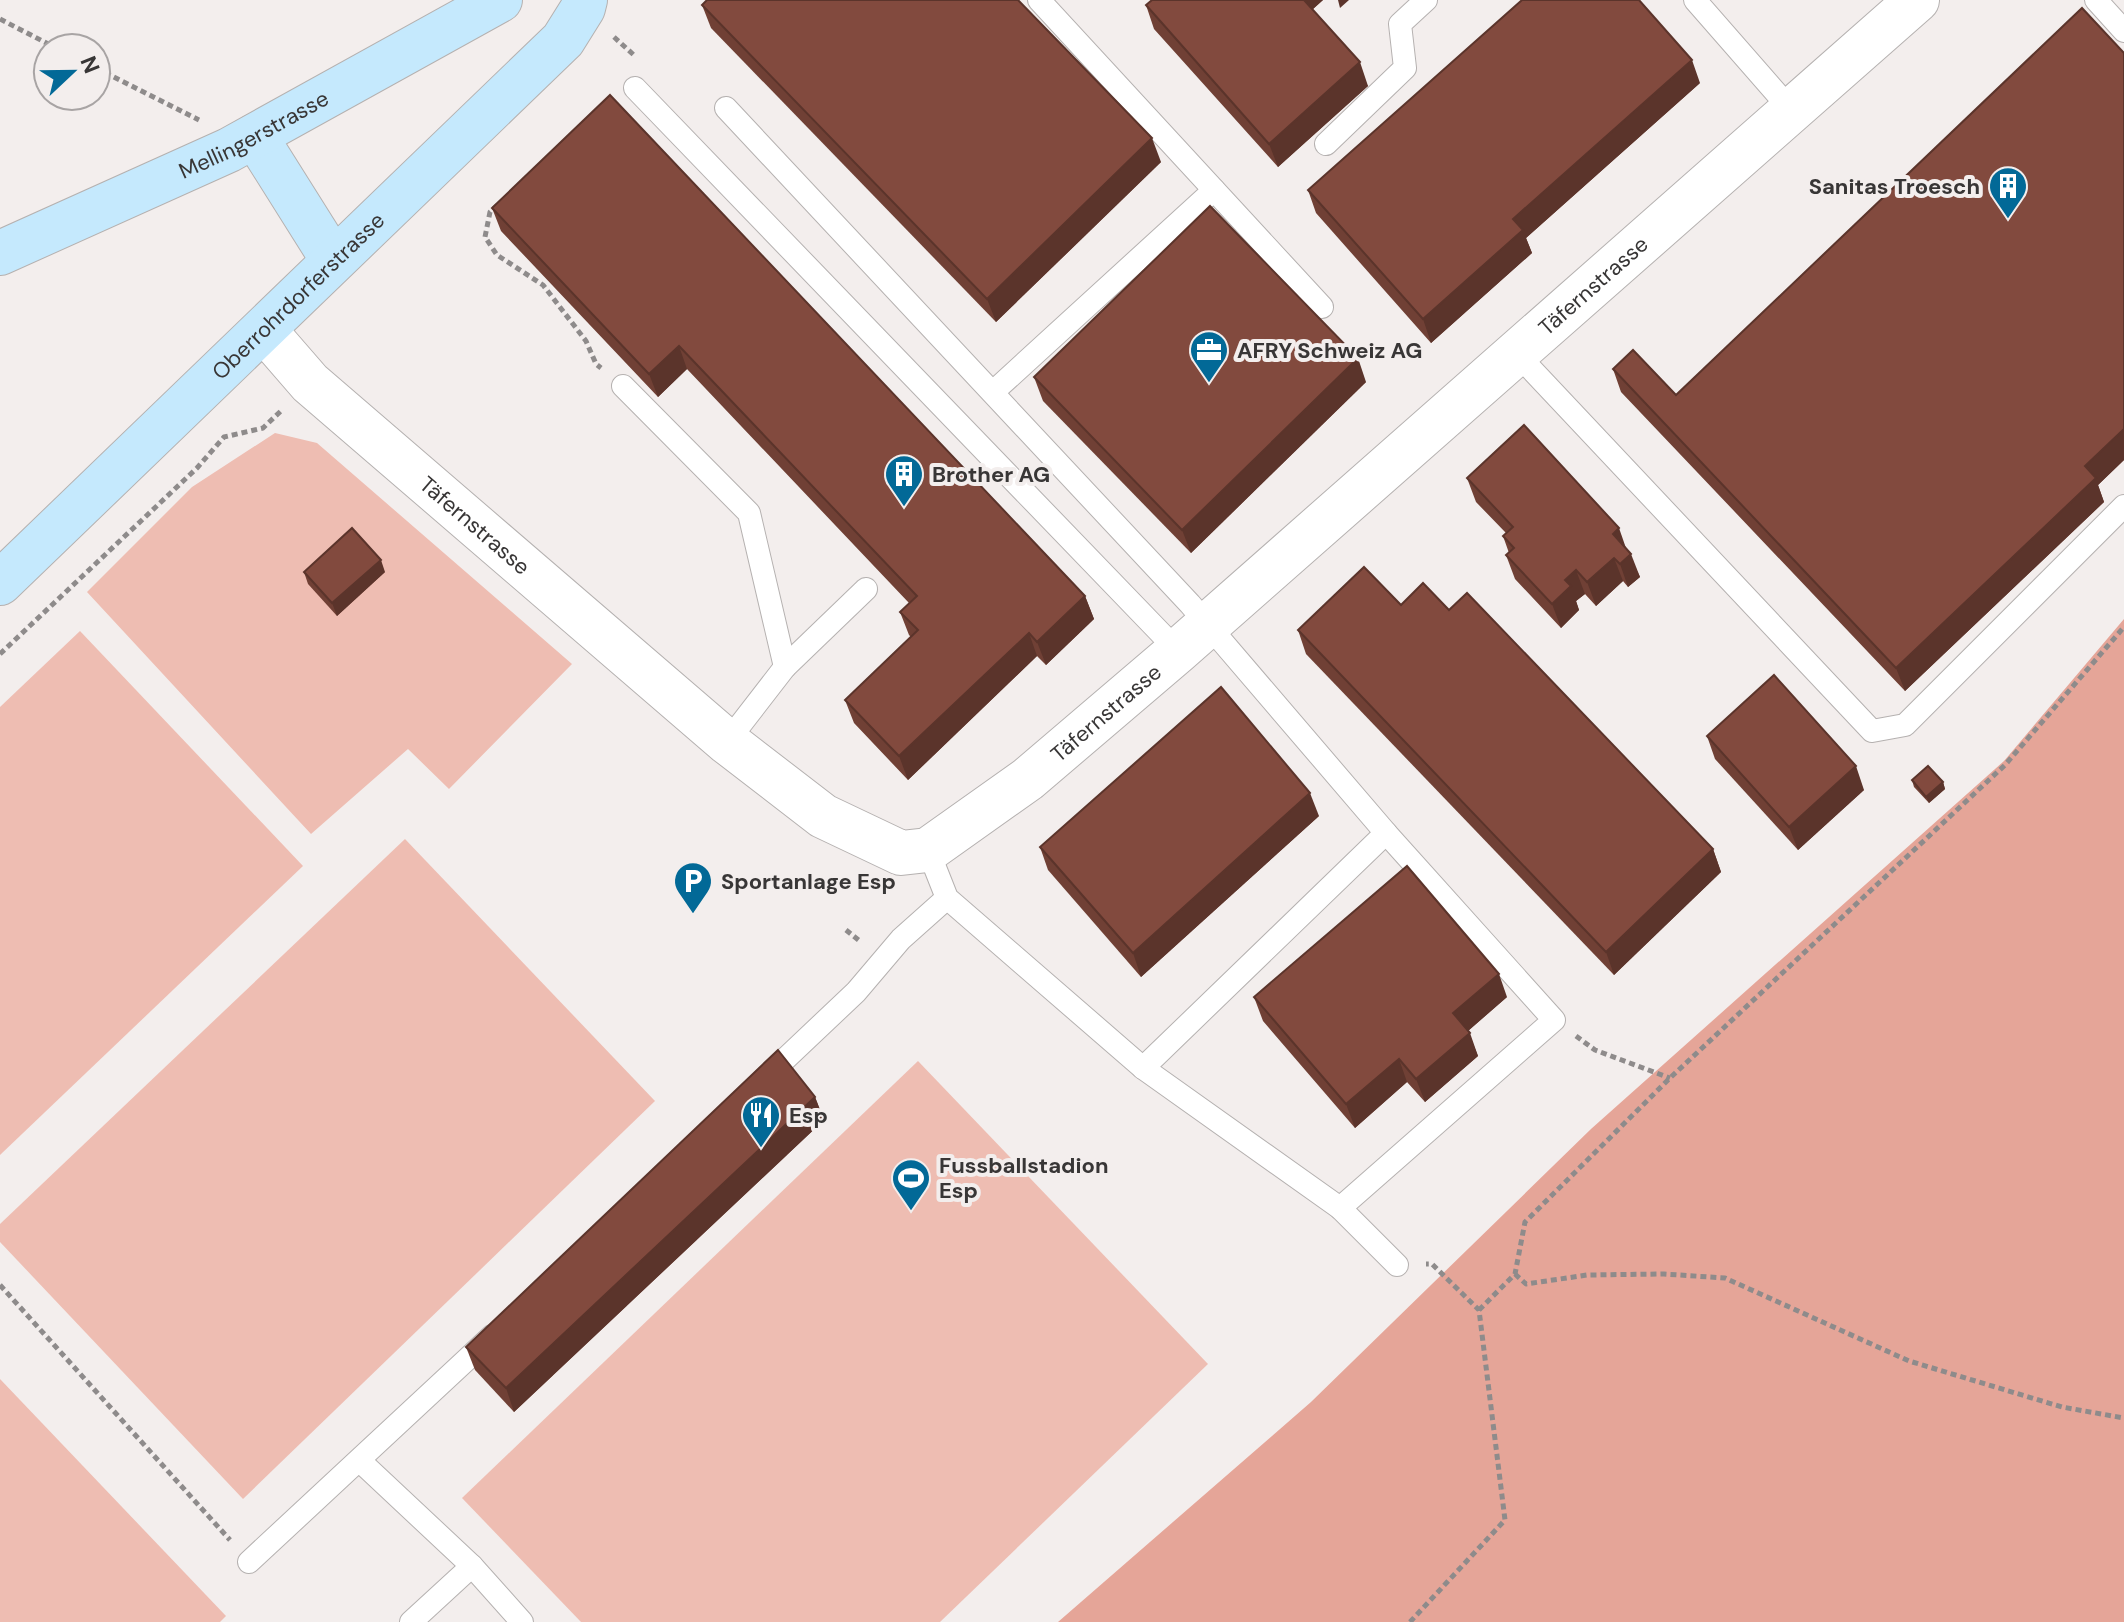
<svg xmlns="http://www.w3.org/2000/svg" width="2124" height="1622" font-family="'DM Sans',sans-serif">
	<style>
		.green { fill: #eebdb2 }
		.forest { fill: #e5a598 }
		.lines { fill: none; stroke-linecap: round; stroke-linejoin: round }
		.service-casing { stroke: #b5b1b0; stroke-width: 24 }
		.minor-casing { stroke: #b5b1b0; stroke-width: 46 }
		.secondary-casing { stroke: #b5b1b0; stroke-width: 46 }
		.path { stroke: #8e8b8b; stroke-width: 5; stroke-dasharray: 6 4; stroke-linecap: butt }
		.service { stroke: #fff; stroke-width: 22 }
		.minor { stroke: #fff; stroke-width: 44 }
		.secondary { stroke: #c5e9fd; stroke-width: 44 }
		.wall { fill: #704035 }
		.shaded-wall { fill: #5b342b }
		.building { fill: #824a3e; stroke: #5b342b; stroke-width: 2 }
		.labels { text-anchor: middle; dominant-baseline: central; stroke-width: 8; stroke-linejoin: round; paint-order: stroke }
		.street-label { font-size: 22px; fill: #383636; stroke: #f3eeed }
		.poi-label { font-size: 22px; font-weight: bold; fill: #383636; stroke: #f3eeed; text-anchor: start }
	</style>
	<rect width="100%" height="100%" fill="#f3eeed"/>
	<!-- green -->
	<g class="green">
		<polygon points="275,433 317,443 572,664 449,789 408,749 311,834 87,592 192,487"/>
		<polygon points="80,631 303,866 0,1155 0,707"/>
		<polygon points="405,839 655,1101 243,1499 0,1242 0,1224"/>
		<polygon points="918,1061 1208,1364 940,1622 581,1622 462,1498"/>
		<polygon points="0,1379 226,1616 220,1622 0,1622"/>
	</g>
	<!-- forest -->
	<polygon class="forest" points="2124,619 2124,1622 1058,1622 1311,1402 1591,1129 2004,761"/>
	<g class="lines">
		<!-- service casing -->
		<g class="service-casing">
			<g id="service">
				<polyline points="1039,0 1322,307"/>
				<polyline points="1695,0 1792,111"/>
				<polyline points="2096,0 2124,31"/>
				<polyline points="635,88 1178,651"/>
				<polyline points="726,108 1190,604 1386,833 1554,1020 1340,1208"/>
				<polyline points="1326,144 1405,68 1400,24 1426,0"/>
				<polyline points="1517,354 1872,731 1905,725 2124,506"/>
				<polyline points="623,386 749,513 785,667 727,742"/>
				<polyline points="993,392 1214,190"/>
				<polyline points="785,667 866,589"/>
				<polyline points="928,850 947,898 1143,1068 1340,1208 1397,1265"/>
				<polyline points="1143,1068 1386,833"/>
				<polyline points="764,1079 856,992 901,939 947,898"/>
				<polyline points="360,1461 472,1566 522,1622"/>
				<polyline points="249,1562 492,1336"/>
				<polyline points="411,1622 472,1566"/>
			</g>
		</g>
		<!-- minor casing -->
		<g class="minor-casing">
			<g id="minor">
				<path id="s1" d="M264 330 310 383 727 742 823 816 901 853 928 850 1028 779 1178 651 1917 0"/>
			</g>
		</g>
		<!-- secondary casing -->
		<g class="secondary-casing">
			<g id="secondary">
				<polyline points="255,136 333,260"/>
				<path id="s2" d="M0 253 229 150 500 0"/>
				<path id="s3" d="M0 583 563 40 583 8 585 0"/>
			</g>
		</g>
		<!-- path -->
		<g class="path">
			<polyline points="0,19 56,48"/>
			<polyline points="614,37 636,57"/>
			<polyline points="96,68 199,120"/>
			<polyline points="498,205 490,212 485,237 497,255 543,285 586,341 596,364 601,368"/>
			<polyline points="0,654 197,468 224,437 263,428 282,410"/>
			<polyline points="846,930 861,942"/>
			<polyline points="1576,1036 1595,1050 1670,1078"/>
			<polyline points="1515,1274 1526,1284 1587,1275 1664,1274 1725,1278 1909,1361 2062,1407 2124,1418"/>
			<polyline points="0,1285 230,1540"/>
			<polyline points="1479,1310 1515,1274 1525,1222 1670,1078 2005,765 2124,627"/>
			<polyline points="1410,1622 1505,1520 1479,1310 1432,1264 1426,1264"/>
		</g>
		<!-- service -->
		<use href="#service" class="service"/>
		<!-- minor -->
		<use href="#minor" class="minor"/>
		<!-- secondary -->
		<use href="#secondary" class="secondary"/>
	</g>
	<!-- wall -->
	<g class="wall">
		<polygon points="1152,0 1323,0 1312,10 1368,86 1278,167 1154,29 1146,5"/>
		<polygon points="702,5 1161,162 996,322 711,28"/>
		<polygon points="2124,53 2124,460 2098,485 2104,502 1905,691 1621,392 1613,369 1676,395"/>
		<polygon points="1700,83 1526,238 1532,253 1431,343 1316,213 1308,190"/>
		<polygon points="492,208 1085,596 1094,619 1046,665 1037,656 908,780 854,723 845,700 911,637 909,635 900,612 909,603 687,369 658,397 501,231"/>
		<polygon points="1034,377 1366,382 1191,553 1043,401"/>
		<polygon points="1467,478 1626,548 1640,577 1628,587 1623,581 1596,606 1585,594 1576,601 1579,610 1561,628 1515,579 1506,555 1509,553 1503,536 1506,533 1476,502"/>
		<polygon points="304,572 385,572 337,616 308,584"/>
		<polygon points="1401,605 1713,849 1721,872 1614,975 1306,654 1298,630"/>
		<polygon points="1707,736 1864,790 1798,850 1715,759"/>
		<polygon points="1912,780 1943,782 1945,789 1929,803 1914,787"/>
		<polygon points="1319,816 1141,977 1048,870 1040,847"/>
		<polygon points="1254,997 1507,997 1468,1031 1478,1056 1425,1102 1407,1082 1355,1128 1263,1021"/>
		<polygon points="815,1097 824,1120 514,1412 475,1370 466,1347"/>
	</g>
	<!-- shaded-wall -->
	<g class="shaded-wall">
		<polygon points="1299,0 1323,0 1305,16"/>
		<polygon points="1338,0 1349,0 1340,8"/>
		<polygon points="1692,60 1700,83 1526,238 1532,253 1431,343 1423,319 1513,219"/>
		<polygon points="1360,62 1368,86 1278,167 1269,144"/>
		<polygon points="1152,138 1161,162 996,322 987,299"/>
		<polygon points="679,346 687,369 658,397 649,374"/>
		<polygon points="1358,358 1366,382 1191,553 1182,530"/>
		<polygon points="2124,429 2124,460 2098,485 2104,502 1905,691 1896,668 2085,466"/>
		<polygon points="1619,528 1627,551 1613,534"/>
		<polygon points="1631,554 1640,577 1628,587 1620,564"/>
		<polygon points="1614,558 1623,581 1596,606 1587,582"/>
		<polygon points="381,560 385,572 337,616 332,603"/>
		<polygon points="1576,570 1585,594 1576,601 1579,610 1561,628 1552,604 1565,580"/>
		<polygon points="1085,596 1094,619 1046,665 1037,642"/>
		<polygon points="1029,633 1037,656 908,780 899,756"/>
		<polygon points="1856,766 1864,790 1798,850 1789,827"/>
		<polygon points="1943,782 1945,789 1929,803 1926,797"/>
		<polygon points="1310,793 1319,816 1141,977 1133,953"/>
		<polygon points="1713,849 1721,872 1614,975 1606,952"/>
		<polygon points="1499,974 1507,997 1461,1037 1453,1013"/>
		<polygon points="1470,1033 1478,1056 1425,1102 1416,1079"/>
		<polygon points="1399,1059 1407,1082 1355,1128 1346,1104"/>
		<polygon points="815,1097 824,1120 514,1412 506,1388"/>
	</g>
	<!-- building -->
	<g class="building">
		<polygon points="707,0 1018,0 1152,138 987,299 702,5"/>
		<polygon points="1152,0 1304,0 1360,62 1269,144 1146,5"/>
		<polygon points="1522,0 1639,0 1692,60 1513,219 1523,230 1423,319 1308,190"/>
		<polygon points="2082,8 2124,53 2124,429 2085,466 2096,478 1896,668 1613,369 1633,350 1676,395"/>
		<polygon points="610,95 1085,596 1037,642 1029,633 899,756 845,700 918,630 900,612 917,596 679,346 649,374 492,208"/>
		<polygon points="1210,206 1358,358 1182,530 1034,377"/>
		<polygon points="1524,425 1619,528 1613,534 1631,554 1620,564 1614,558 1587,582 1576,570 1565,580 1571,586 1552,604 1506,555 1514,548 1503,536 1513,527 1467,478"/>
		<polygon points="352,528 381,560 332,603 304,572"/>
		<polygon points="1364,567 1401,605 1423,583 1449,610 1467,593 1713,849 1606,952 1298,630"/>
		<polygon points="1774,675 1856,766 1789,827 1707,736"/>
		<polygon points="1221,687 1310,793 1133,953 1040,847"/>
		<polygon points="1928,766 1943,782 1926,797 1912,780"/>
		<polygon points="1407,866 1499,974 1453,1013 1470,1033 1416,1079 1399,1059 1346,1104 1254,997"/>
		<polygon points="778,1050 815,1097 506,1388 466,1347"/>
	</g>
	<!-- icons -->
	<defs>
		<g id="building-pin" transform="scale(2)"><path d="M0 17L-7.5 6A9.5 9.5 0 1 1 7.5 6Z" fill="#026997" stroke="#f3eeed"/><path d="M-4-6H4V6H1V3H-1V6H-4ZM-2.5-4.3h1.7v1.8h-1.7ZM.8-4.3h1.7v1.8H.8ZM-2.5-1h1.7V.8h-1.7ZM.8-1h1.7V.8H.8Z" fill="#fff"/></g>
		<g id="office-pin" transform="scale(2)"><path d="M0 17L-7.5 6A9.5 9.5 0 1 1 7.5 6Z" fill="#026997" stroke="#f3eeed"/><path d="M-6-3h4V-5.5h4V-3h4V5H-6ZM-1-4.5V-3h2v-1.5ZM-6 0V1H6V0Z" fill="#fff"/></g>
		<g id="parking-pin" transform="scale(2)"><path d="M0 17L-7.5 6A9.5 9.5 0 1 1 7.5 6Z" fill="#026997" stroke="#f3eeed"/><path d="M-3.5-5.5H1a3.5 3.5 0 0 1 0 7H-1V5.5H-3.5ZM-1-3.4V-.6H.8a1.4 1.4 0 0 0 0-2.8Z" fill="#fff"/></g>
		<g id="restaurant-pin" transform="scale(2)"><path d="M0 17L-7.5 6A9.5 9.5 0 1 1 7.5 6Z" fill="#026997" stroke="#f3eeed"/><path d="M-5-6h1v4h1v-4h1v4h1v-4h1v5L-1.5 .5V6h-2V.5L-5-1ZM5-6V6H3V1.5H1.5Q1.5-4 5-6Z" fill="#fff"/></g>
		<g id="stadium-pin" transform="scale(2)"><path d="M0 17L-7.5 6A9.5 9.5 0 1 1 7.5 6Z" fill="#026997" stroke="#f3eeed"/><path d="M0-5a6.5 5 0 1 0 0 10a6.5 5 0 1 0 0-10ZM-3.5-1.8h7v3.6h-7Z" fill="#fff"/></g>
	</defs>
	<g fill-rule="evenodd">
		<use href="#building-pin" x="2008" y="186"/>
		<use href="#office-pin" x="1209" y="350"/>
		<use href="#building-pin" x="904" y="474"/>
		<use href="#parking-pin" x="693" y="881"/>
		<use href="#restaurant-pin" x="761" y="1115"/>
		<use href="#stadium-pin" x="911" y="1178"/>
	</g>
	<g class="labels">
		<!-- street labels -->
		<g class="street-label">
			<text stroke="none"><textPath href="#s2" startOffset="280">Mellingerstrasse</textPath></text>
			<text stroke="none"><textPath href="#s1" startOffset="1728">Täfernstrasse</textPath></text>
			<text stroke="none"><textPath href="#s3" startOffset="414">Oberrohrdorferstrasse</textPath></text>
			<text stroke="none"><textPath href="#s1" startOffset="288">Täfernstrasse</textPath></text>
			<text stroke="none"><textPath href="#s1" startOffset="1080">Täfernstrasse</textPath></text>
		</g>
		<!-- poi labels -->
		<g class="poi-label">
			<text x="1980" y="186" text-anchor="end">Sanitas Troesch</text>
			<text x="1237" y="350">AFRY Schweiz AG</text>
			<text x="932" y="474">Brother AG</text>
			<text x="721" y="881">Sportanlage Esp</text>
			<text x="789" y="1115">Esp</text>
			<text x="939" y="1165">Fussballstadion<tspan x="939" dy="25">Esp</tspan></text>
		</g>
	</g>
	<!-- north arrow -->
	<g transform="translate(72 72) rotate(68)"><circle r="38" fill="#f3eeed" stroke="#a8a4a4" stroke-width="2"/>
	<path d="M0-6L14 30L0 20L-14 30Z" fill="#026997"/>
	<text y="-12" font-size="22" font-weight="bold" text-anchor="middle" fill="#383636">N</text>
	</g>
</svg>
